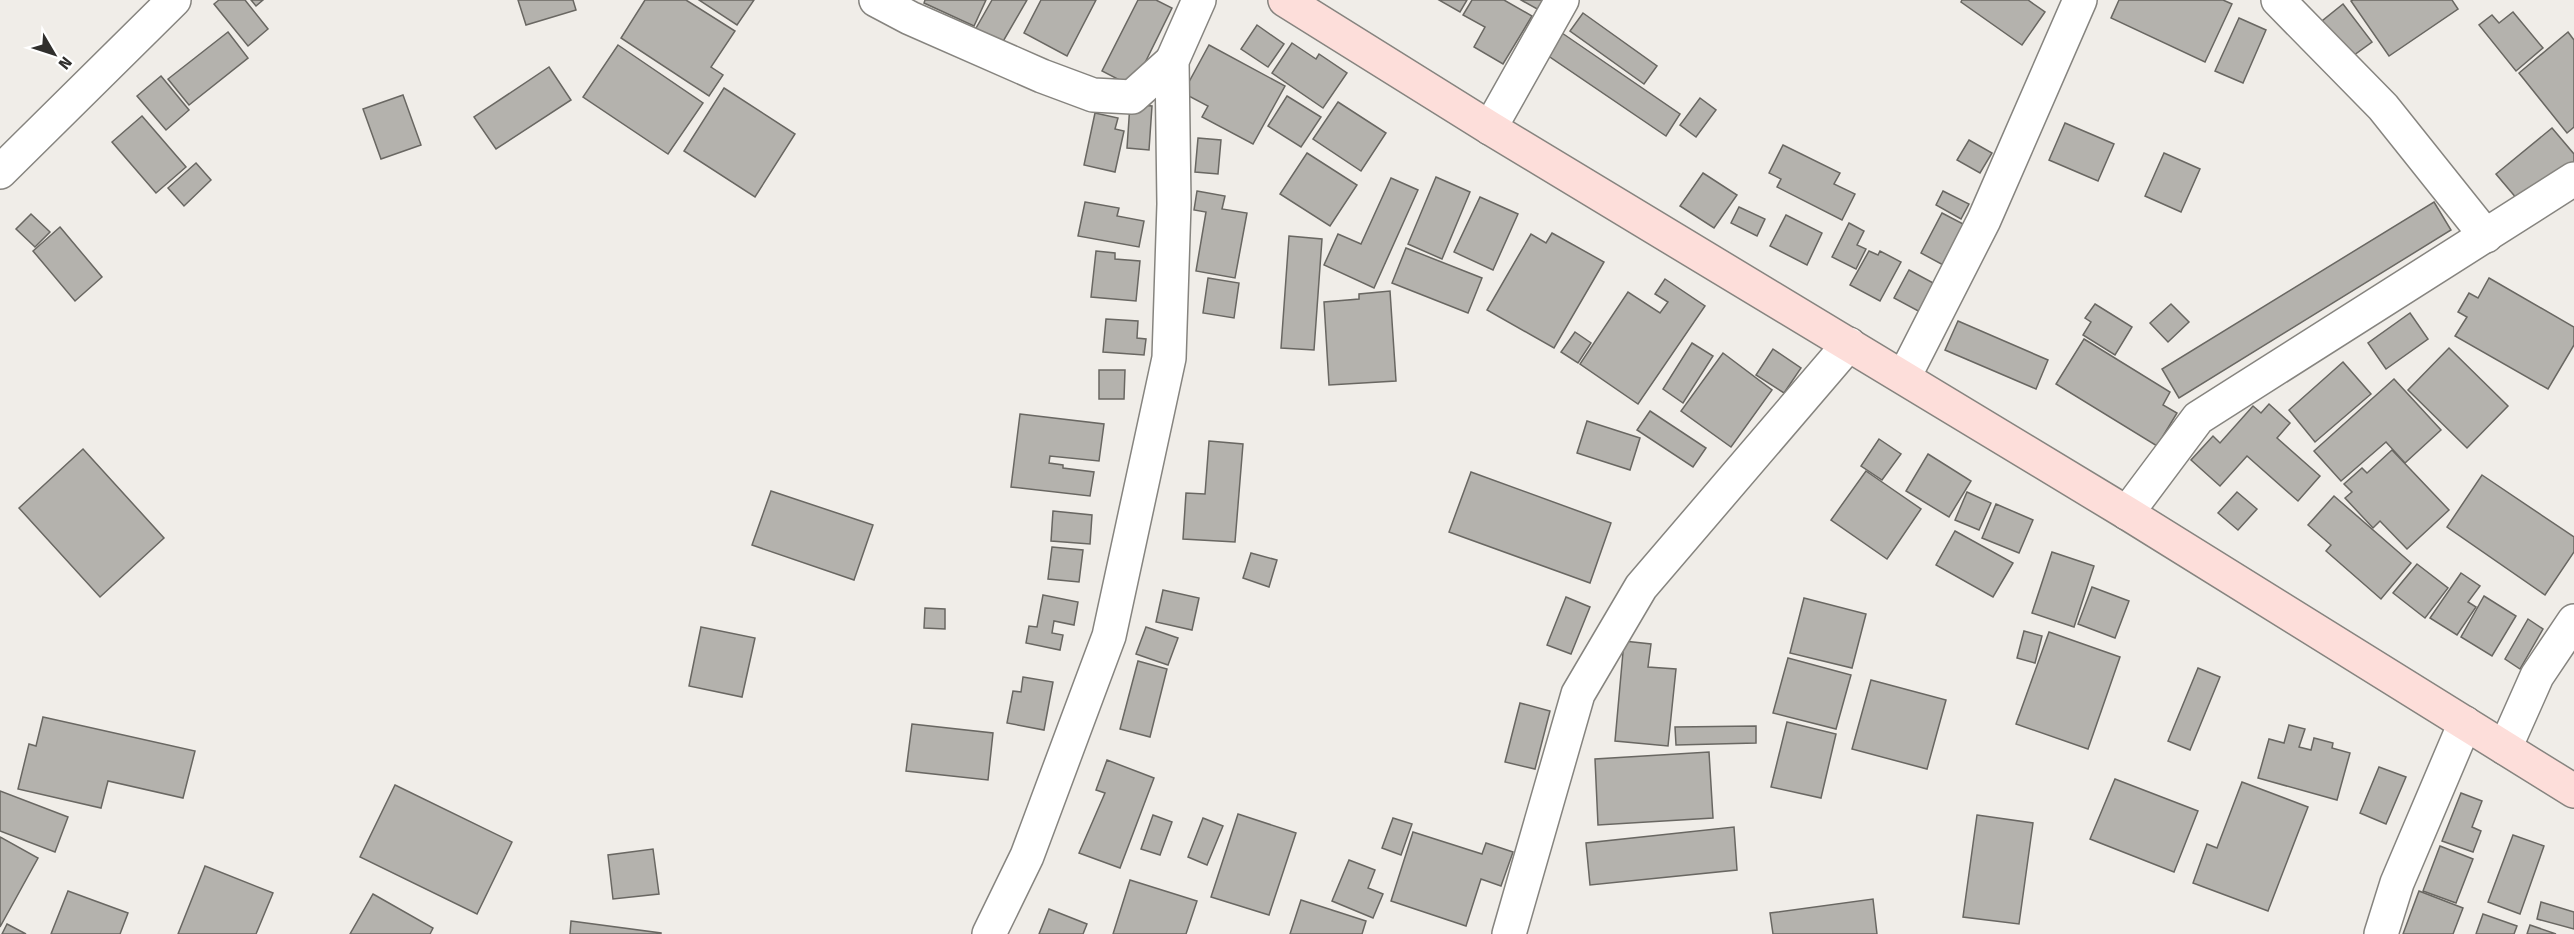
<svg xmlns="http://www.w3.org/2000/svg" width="2574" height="934" font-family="'Fira Sans',sans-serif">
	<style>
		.building { fill: #b4b2ad; stroke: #696762; stroke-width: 1.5 }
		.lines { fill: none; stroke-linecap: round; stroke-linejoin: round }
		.minor-casing { stroke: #86847f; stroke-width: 36 }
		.secondary-casing { stroke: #86847f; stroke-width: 36 }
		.minor { stroke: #fff; stroke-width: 33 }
		.secondary { stroke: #fddeda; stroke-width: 33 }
	</style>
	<rect width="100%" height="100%" fill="#f0ede8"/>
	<!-- building -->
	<g class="building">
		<polygon points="219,0 245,0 268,29 248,46 214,4"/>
		<polygon points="251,0 263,0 256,6"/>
		<polygon points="518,0 573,0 576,10 526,25"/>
		<polygon points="645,0 686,0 735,31 711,67 723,75 709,96 621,38"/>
		<polygon points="699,0 754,0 737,25"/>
		<polygon points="925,0 986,0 974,26 924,3"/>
		<polygon points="992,0 1027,0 1001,45 975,30"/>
		<polygon points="1041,0 1096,0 1067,56 1024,33"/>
		<polygon points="1138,0 1156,0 1172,8 1133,87 1102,71"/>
		<polygon points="1439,0 1467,0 1460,12"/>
		<polygon points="1472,0 1504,0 1532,16 1503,64 1474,47 1485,27 1463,15"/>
		<polygon points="1521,0 1545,0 1539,10"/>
		<polygon points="1962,0 2028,0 2045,12 2022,45 1961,2"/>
		<polygon points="2119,0 2223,0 2232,4 2205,62 2111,18"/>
		<polygon points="2353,0 2452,0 2458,9 2389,56 2351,1"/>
		<polygon points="2343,4 2372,42 2350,58 2322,21"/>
		<polygon points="2513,12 2543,48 2516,71 2479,25 2492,15 2499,23"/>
		<polygon points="1583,13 1657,66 1644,84 1570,31"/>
		<polygon points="2239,18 2266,30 2243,83 2215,71"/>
		<polygon points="1257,25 1284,44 1268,67 1241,49"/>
		<polygon points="228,32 248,58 189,105 168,79"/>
		<polygon points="2568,32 2574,40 2574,127 2567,133 2519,73"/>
		<polygon points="1562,33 1680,114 1666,136 1547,55"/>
		<polygon points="1292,43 1316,59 1319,54 1347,73 1323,108 1272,73"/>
		<polygon points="618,45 703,103 668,154 583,97"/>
		<polygon points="1209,45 1285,86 1253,144 1202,117 1208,106 1183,93"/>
		<polygon points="549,67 571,100 496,149 474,117"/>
		<polygon points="161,76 189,110 166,130 137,96"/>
		<polygon points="724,88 795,134 755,197 684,151"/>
		<polygon points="403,95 421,145 381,159 363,109"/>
		<polygon points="1287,96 1321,117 1301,147 1268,126"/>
		<polygon points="1700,98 1716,110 1696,137 1680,125"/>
		<polygon points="1338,102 1386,133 1361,171 1313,139"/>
		<polygon points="1130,104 1152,106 1149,150 1127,148"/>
		<polygon points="1095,113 1118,118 1115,129 1124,131 1115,172 1084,165"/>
		<polygon points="142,116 186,167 156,193 112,142"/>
		<polygon points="2065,123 2114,144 2098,181 2049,160"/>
		<polygon points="2552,128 2574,154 2574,163 2523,206 2496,174"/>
		<polygon points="1198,138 1221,140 1218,174 1195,172"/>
		<polygon points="1969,140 1992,153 1980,173 1957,160"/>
		<polygon points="1783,145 1840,173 1834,184 1855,194 1842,220 1777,187 1781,179 1769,173"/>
		<polygon points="1307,153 1357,185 1330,226 1280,194"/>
		<polygon points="2164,153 2200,169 2181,212 2145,196"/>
		<polygon points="196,163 211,180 184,206 168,188"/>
		<polygon points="1703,173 1737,195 1714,228 1680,206"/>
		<polygon points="1436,177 1470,192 1442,259 1408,244"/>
		<polygon points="1391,178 1418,190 1374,288 1324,265 1338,234 1361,244"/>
		<polygon points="1197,191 1225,196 1222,209 1247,213 1235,278 1196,271 1206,212 1194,210"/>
		<polygon points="1943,191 1969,204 1961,219 1936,205"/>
		<polygon points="1480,197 1518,214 1493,270 1454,252"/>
		<polygon points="1085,202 1119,208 1117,216 1144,221 1139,247 1078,236"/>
		<polygon points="2434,202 2451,230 2179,398 2162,369"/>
		<polygon points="1739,207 1765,219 1757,236 1731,223"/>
		<polygon points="1942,213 1967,226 1945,266 1921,253"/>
		<polygon points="31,214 50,232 35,247 16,229"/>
		<polygon points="1786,215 1822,233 1807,265 1770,246"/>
		<polygon points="1849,223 1864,231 1857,245 1866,249 1856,269 1832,257"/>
		<polygon points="60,227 102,277 75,301 33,251"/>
		<polygon points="1552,233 1604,262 1554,348 1487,310 1531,234 1546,243"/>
		<polygon points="1289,236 1322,239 1314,350 1281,348"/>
		<polygon points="1406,248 1482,278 1468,313 1392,283"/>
		<polygon points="1096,251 1115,253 1115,259 1140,261 1136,301 1091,297"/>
		<polygon points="1869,251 1878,255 1880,251 1901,262 1880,301 1850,285"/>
		<polygon points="1909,270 1937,285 1922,313 1894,298"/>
		<polygon points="1208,278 1239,283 1234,318 1203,313"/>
		<polygon points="2489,278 2574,327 2574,345 2548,389 2455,336 2467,317 2458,312 2469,293 2478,298"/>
		<polygon points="1665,279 1705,306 1638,404 1580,364 1628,292 1660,313 1668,302 1655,294"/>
		<polygon points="1390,291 1396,381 1329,385 1324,302 1359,299 1359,294"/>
		<polygon points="2095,304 2132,327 2115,355 2083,335 2091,322 2085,318"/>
		<polygon points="2171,304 2189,322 2168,342 2150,323"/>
		<polygon points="2410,313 2428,339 2386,369 2368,343"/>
		<polygon points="1106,319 1138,321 1137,338 1146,339 1144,355 1103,352"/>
		<polygon points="1958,321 2048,360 2036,389 1945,350"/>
		<polygon points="1575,332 1591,343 1578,363 1561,352"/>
		<polygon points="2084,339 2170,392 2163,405 2177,413 2157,446 2056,384"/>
		<polygon points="1692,343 1713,356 1683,403 1663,389"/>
		<polygon points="2449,348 2508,406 2467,448 2408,390"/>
		<polygon points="1773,349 1801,368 1784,393 1756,375"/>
		<polygon points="1723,353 1772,390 1731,447 1681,411"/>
		<polygon points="2343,362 2371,394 2315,442 2289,410"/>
		<polygon points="1099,370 1125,370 1124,399 1099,399"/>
		<polygon points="2394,379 2441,430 2405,463 2386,442 2341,481 2314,451"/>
		<polygon points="2269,404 2290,423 2277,438 2320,476 2298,501 2247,456 2220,486 2191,460 2213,436 2220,443 2253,406 2261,413"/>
		<polygon points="1650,411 1706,448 1693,467 1637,430"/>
		<polygon points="1020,414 1104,424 1099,461 1050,456 1049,463 1063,465 1063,468 1094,472 1090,496 1011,487"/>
		<polygon points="1587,421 1640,438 1630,470 1577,453"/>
		<polygon points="1879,439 1901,454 1882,480 1861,466"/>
		<polygon points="1209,441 1243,444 1235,542 1183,539 1186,493 1205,494"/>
		<polygon points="83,449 164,538 100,597 19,508"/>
		<polygon points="2392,450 2449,510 2407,549 2380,521 2373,528 2345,498 2352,492 2344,484 2362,468 2367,473"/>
		<polygon points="1928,454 1971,481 1949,517 1906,491"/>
		<polygon points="1866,471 1921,509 1887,559 1831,520"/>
		<polygon points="1471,472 1611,523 1590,583 1449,532"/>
		<polygon points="2482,475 2574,537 2574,552 2545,595 2447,527"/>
		<polygon points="771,491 873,525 854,580 752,545"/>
		<polygon points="1967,492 1991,503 1979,530 1955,520"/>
		<polygon points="2237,492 2257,509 2238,530 2218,513"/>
		<polygon points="2334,496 2411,563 2381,599 2326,551 2331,545 2308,525"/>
		<polygon points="1996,504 2033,520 2019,553 1982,538"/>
		<polygon points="1053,511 1092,515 1090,544 1051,541"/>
		<polygon points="1955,531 2013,563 1993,597 1936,565"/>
		<polygon points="1052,547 1083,550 1079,582 1048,579"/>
		<polygon points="2052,552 2094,566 2074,627 2032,613"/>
		<polygon points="1251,553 1277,560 1269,587 1243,578"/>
		<polygon points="2417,564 2448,588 2425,618 2393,593"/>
		<polygon points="2461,573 2480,586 2468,602 2476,607 2457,635 2430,618"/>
		<polygon points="2092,587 2129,601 2115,638 2078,624"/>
		<polygon points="1163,590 1199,598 1192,630 1156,622"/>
		<polygon points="1043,595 1078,602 1074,625 1054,621 1052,633 1063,635 1060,650 1026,643 1029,626 1037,627"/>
		<polygon points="2484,596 2516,616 2492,656 2461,637"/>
		<polygon points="1566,597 1590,607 1571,654 1547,645"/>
		<polygon points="1804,598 1866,614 1852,668 1790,653"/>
		<polygon points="925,608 945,609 945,629 924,628"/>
		<polygon points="2528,619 2543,629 2520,669 2505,659"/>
		<polygon points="701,627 755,638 742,697 689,686"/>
		<polygon points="1146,627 1178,638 1168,665 1136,654"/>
		<polygon points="2024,631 2042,636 2035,663 2017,658"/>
		<polygon points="2049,632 2120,657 2088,749 2016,724"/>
		<polygon points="1624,641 1651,644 1648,667 1676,669 1668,746 1615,741"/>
		<polygon points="1788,658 1851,675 1836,729 1773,713"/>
		<polygon points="1138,661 1167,669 1150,737 1120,729"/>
		<polygon points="2198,668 2220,677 2190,750 2168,741"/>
		<polygon points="1023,677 1053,682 1044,730 1007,723 1013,691 1021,692"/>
		<polygon points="1871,680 1946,700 1927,769 1852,749"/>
		<polygon points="1520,703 1550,711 1535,769 1505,762"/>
		<polygon points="43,717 195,751 183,798 108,781 101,808 18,789 29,744 36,746"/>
		<polygon points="1787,722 1836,734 1821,798 1771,787"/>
		<polygon points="912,724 993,733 988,780 906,771"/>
		<polygon points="2289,725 2305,729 2299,747 2311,750 2314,738 2333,743 2332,748 2350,753 2337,800 2258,778 2269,739 2284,743"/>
		<polygon points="1756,726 1756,743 1676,745 1675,727"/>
		<polygon points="1709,752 1713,818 1598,825 1595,759"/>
		<polygon points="1107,760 1154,778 1120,868 1079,853 1105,793 1096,790"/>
		<polygon points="2379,767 2406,777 2386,824 2360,813"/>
		<polygon points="2115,779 2198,811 2174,872 2090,839"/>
		<polygon points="2242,782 2308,807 2268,911 2193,883 2207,844 2217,848"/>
		<polygon points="395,785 512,842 477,914 360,857"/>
		<polygon points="0,791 68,817 55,852 0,831"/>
		<polygon points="2461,793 2482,801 2472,827 2481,831 2473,852 2442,841"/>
		<polygon points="1238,814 1296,833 1269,915 1211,897"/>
		<polygon points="1153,815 1172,822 1160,855 1141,849"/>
		<polygon points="1977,815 2033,823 2019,924 1963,917"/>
		<polygon points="1203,818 1223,826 1207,865 1188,857"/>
		<polygon points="1393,818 1412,824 1401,855 1382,848"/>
		<polygon points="1734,827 1737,870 1590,885 1586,843"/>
		<polygon points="1413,832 1482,854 1486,843 1513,852 1501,886 1481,879 1466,926 1391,901"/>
		<polygon points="2513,835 2544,846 2520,914 2488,902"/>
		<polygon points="0,837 38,858 0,927"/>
		<polygon points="2440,846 2473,859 2456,903 2423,891"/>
		<polygon points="653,849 659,894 613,899 608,855"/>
		<polygon points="1349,860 1375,870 1368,888 1383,894 1373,918 1332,901"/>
		<polygon points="205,866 273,893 256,934 178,934"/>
		<polygon points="1130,880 1197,901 1186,934 1113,934"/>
		<polygon points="68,891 128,913 120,934 51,934"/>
		<polygon points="2419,891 2463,908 2453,934 2403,934"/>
		<polygon points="373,894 433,928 430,934 350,934"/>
		<polygon points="1873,899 1877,934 1773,934 1770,913"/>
		<polygon points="1301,900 1366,921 1362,934 1290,934"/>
		<polygon points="2541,902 2574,912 2574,929 2537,919"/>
		<polygon points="1049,909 1087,924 1083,934 1039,934"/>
		<polygon points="2483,914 2517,926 2514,934 2476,934"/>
		<polygon points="571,921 661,933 661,934 570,934"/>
		<polygon points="7,924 26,934 2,934"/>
		<polygon points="2530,925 2556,934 2527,934"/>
	</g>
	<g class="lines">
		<!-- minor casing -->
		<g class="minor-casing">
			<g id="minor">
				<polyline points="876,0 910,18 1042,76 1093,95 1132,97 1172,61"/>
				<polyline points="2278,0 2383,107 2486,236"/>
				<polyline points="1490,128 1562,0"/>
				<polyline points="0,172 174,0"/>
				<polyline points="1904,377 1984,220 2080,0"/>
				<polyline points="2127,513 2198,418 2574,179"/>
				<polyline points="2505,748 2537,676 2574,621"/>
				<polyline points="989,934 1027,856 1109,636 1169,358 1174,204 1172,61 1199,0"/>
				<polyline points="1509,934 1578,694 1641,587 1849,344"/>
				<polyline points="2381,934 2397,883 2465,723"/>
			</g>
		</g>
		<!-- secondary casing -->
		<g class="secondary-casing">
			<polyline id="secondary" points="1285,0 1490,128 2127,513 2574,791"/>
		</g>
		<!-- minor -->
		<use href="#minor" class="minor"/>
		<!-- secondary -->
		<use href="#secondary" class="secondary"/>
	</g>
	<!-- north arrow -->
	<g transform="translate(54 54) rotate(129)" stroke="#ffffff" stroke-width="4.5" paint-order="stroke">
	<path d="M0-4.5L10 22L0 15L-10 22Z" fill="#302f2d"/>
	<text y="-9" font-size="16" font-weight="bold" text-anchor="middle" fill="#302f2d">N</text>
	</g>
</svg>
